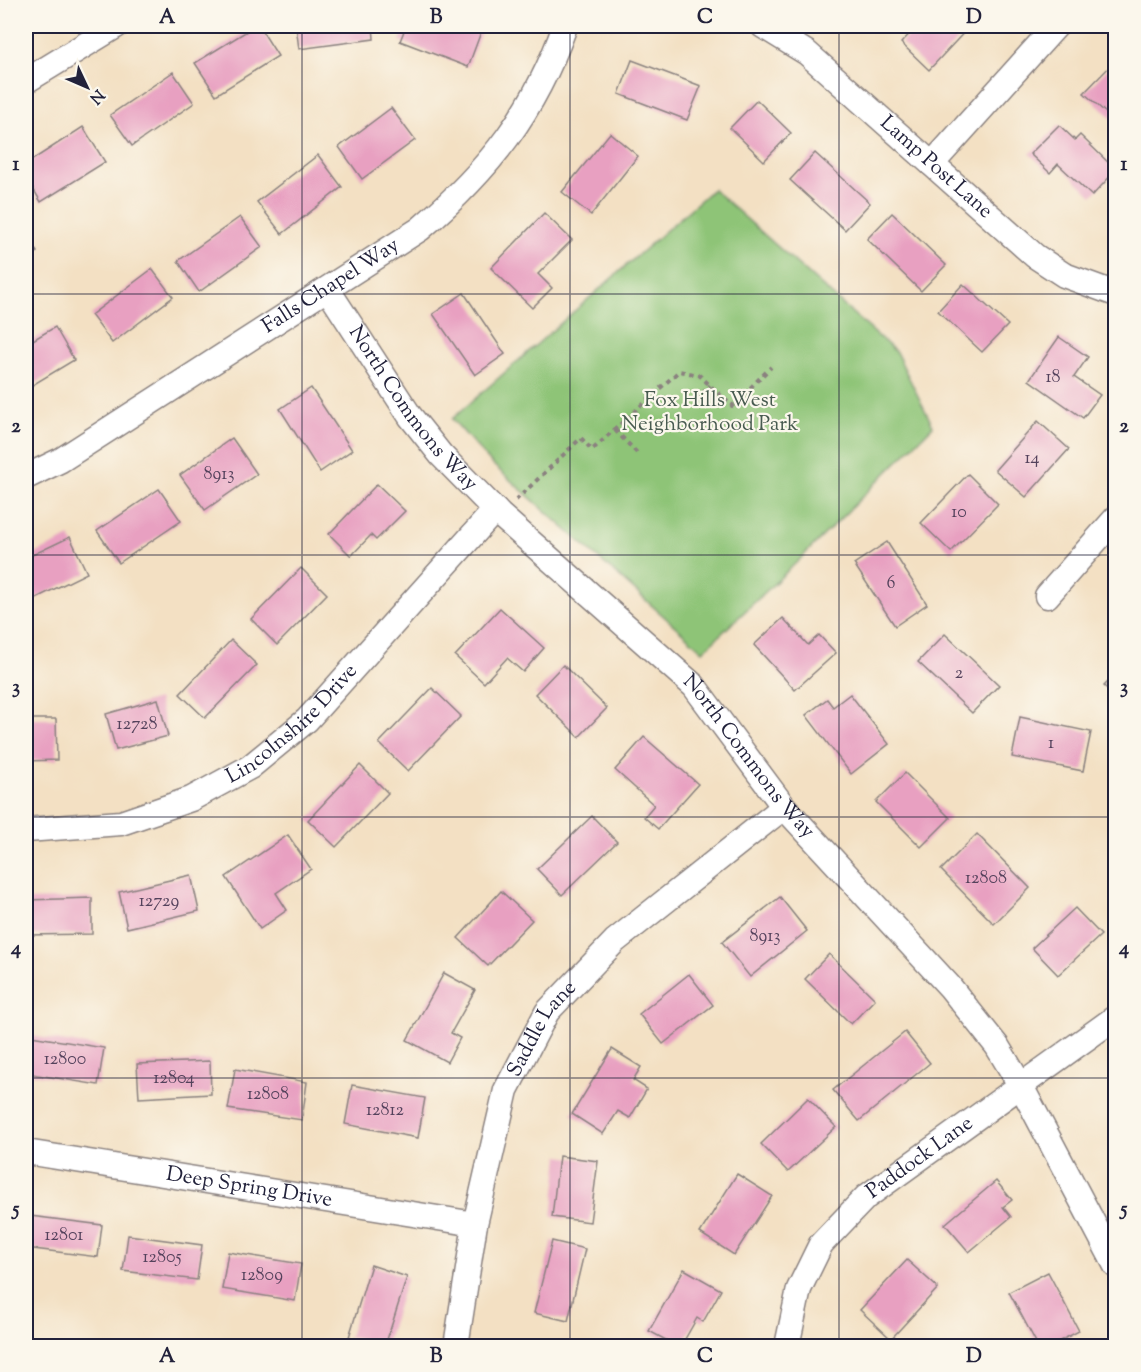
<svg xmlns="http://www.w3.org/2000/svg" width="1141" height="1372" font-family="'Sorts Mill Goudy',serif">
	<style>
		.green { fill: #8ec477; stroke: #587359; stroke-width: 1.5 }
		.building { fill: #e8a0c1 }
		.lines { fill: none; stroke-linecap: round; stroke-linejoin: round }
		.minor-casing { stroke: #8a817f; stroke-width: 27 }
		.path { stroke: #8a817f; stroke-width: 4; stroke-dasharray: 4.5 4.5; stroke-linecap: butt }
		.minor { stroke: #fff; stroke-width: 24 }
		.grid { fill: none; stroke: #22223b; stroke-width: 1.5; stroke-opacity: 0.55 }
		.labels { text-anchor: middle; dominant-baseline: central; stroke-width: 4.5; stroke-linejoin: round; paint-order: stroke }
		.number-label { font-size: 18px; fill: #54425c }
		.street-label { font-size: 21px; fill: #22223b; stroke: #fbf7ec }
		.park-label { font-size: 21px; fill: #485b50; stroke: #fbf7ec }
		.neatline { fill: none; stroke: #22223b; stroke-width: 2 }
		.grid-label { font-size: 20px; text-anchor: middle; font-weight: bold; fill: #22223b }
	</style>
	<rect width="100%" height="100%" fill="#fbf7ec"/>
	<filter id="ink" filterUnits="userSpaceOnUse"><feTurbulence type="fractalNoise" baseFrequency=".0167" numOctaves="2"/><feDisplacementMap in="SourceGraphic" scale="12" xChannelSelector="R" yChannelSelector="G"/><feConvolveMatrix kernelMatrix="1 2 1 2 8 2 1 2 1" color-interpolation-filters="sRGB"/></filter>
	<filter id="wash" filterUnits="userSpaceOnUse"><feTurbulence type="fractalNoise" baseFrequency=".008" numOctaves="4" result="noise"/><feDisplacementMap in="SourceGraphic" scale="24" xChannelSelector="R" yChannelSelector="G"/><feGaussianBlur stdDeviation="1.35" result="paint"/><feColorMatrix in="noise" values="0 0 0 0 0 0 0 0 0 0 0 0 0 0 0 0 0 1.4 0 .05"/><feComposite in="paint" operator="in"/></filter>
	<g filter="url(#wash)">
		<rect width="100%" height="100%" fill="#f3e0c3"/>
		<!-- green -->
		<polygon class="green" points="713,189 896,352 933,426 796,563 703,651 491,463 452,419"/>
		<g id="blocks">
			<!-- building -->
			<g class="building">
				<polygon points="255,26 259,26 278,56 216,95 195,63"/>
				<polygon points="296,26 373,26 374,39 299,49"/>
				<polygon points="406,26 465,26 481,32 468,67 400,41"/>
				<polygon points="917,26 970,26 929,70 901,43"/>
				<polygon points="632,60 701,86 687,120 619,94"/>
				<polygon points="1116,60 1116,122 1084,93"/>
				<polygon points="173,72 194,103 132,146 110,115"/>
				<polygon points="757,100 791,133 764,161 730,128"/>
				<polygon points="391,108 415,140 362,179 339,147"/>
				<polygon points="1059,125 1075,140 1080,135 1116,170 1092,196 1058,164 1050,173 1030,154"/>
				<polygon points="83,127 105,162 41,202 26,177 26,164"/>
				<polygon points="610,133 638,156 591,215 562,192"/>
				<polygon points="815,153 870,203 845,230 790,180"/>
				<polygon points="318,155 342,187 282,234 257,202"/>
				<polygon points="544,213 572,240 538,274 552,288 532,308 491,268"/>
				<polygon points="892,213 946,265 921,291 867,239"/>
				<polygon points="240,217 262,247 199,292 178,261"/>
				<polygon points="26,234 37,252 26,260"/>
				<polygon points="152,269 173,297 112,343 91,315"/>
				<polygon points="963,284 1008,325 982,352 938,311"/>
				<polygon points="464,293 505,354 475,375 433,314"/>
				<polygon points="55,327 74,360 26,389 26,344"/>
				<polygon points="1059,337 1088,357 1074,377 1100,395 1083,418 1029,380"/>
				<polygon points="311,388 352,450 320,472 280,409"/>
				<polygon points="1038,421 1069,449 1026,497 995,470"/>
				<polygon points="232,438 257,474 205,510 180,475"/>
				<polygon points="968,474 998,504 951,552 921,523"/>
				<polygon points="377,484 405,511 376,540 371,535 351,556 329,534"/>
				<polygon points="159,489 181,521 119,563 97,531"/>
				<polygon points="70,537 87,573 26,603 26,558"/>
				<polygon points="887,542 927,604 895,626 854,564"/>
				<polygon points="301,568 327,594 277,645 251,619"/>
				<polygon points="500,608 544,648 523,672 507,658 484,683 455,656"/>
				<polygon points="783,618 808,645 819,635 836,653 795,690 754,645"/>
				<polygon points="945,634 999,685 972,713 918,662"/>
				<polygon points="231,640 257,665 205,718 180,694"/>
				<polygon points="563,665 607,708 579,737 535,694"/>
				<polygon points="1116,674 1116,697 1104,686"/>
				<polygon points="432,688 461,716 408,771 379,743"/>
				<polygon points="850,694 889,744 851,774 806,715 827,699 833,707"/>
				<polygon points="158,699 168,736 116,750 106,714"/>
				<polygon points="1020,717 1091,732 1083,771 1012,757"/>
				<polygon points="26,719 56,719 57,760 26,761"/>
				<polygon points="644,737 698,784 658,829 644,817 654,805 615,770"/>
				<polygon points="360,765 388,793 336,847 308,820"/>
				<polygon points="905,773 950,818 921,847 876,802"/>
				<polygon points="592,816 617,842 562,895 537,869"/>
				<polygon points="977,834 1030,888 994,924 941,870"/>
				<polygon points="288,835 311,869 276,893 287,910 260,929 226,877"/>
				<polygon points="191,875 199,911 127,928 119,892"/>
				<polygon points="501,891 532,920 488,966 458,938"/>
				<polygon points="780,897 807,931 750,977 722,942"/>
				<polygon points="92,898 92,934 26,935 26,900"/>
				<polygon points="1075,908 1101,935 1058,975 1032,948"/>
				<polygon points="829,954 875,999 851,1024 805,979"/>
				<polygon points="444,973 475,990 451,1033 460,1038 447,1062 407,1040"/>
				<polygon points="689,974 713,1005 663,1044 639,1014"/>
				<polygon points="905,1032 930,1063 859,1121 833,1090"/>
				<polygon points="31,1036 104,1048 98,1085 26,1073"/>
				<polygon points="612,1049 641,1067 633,1080 647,1089 630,1118 618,1111 603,1134 572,1114"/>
				<polygon points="210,1061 211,1094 139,1098 137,1064"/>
				<polygon points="235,1069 307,1082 302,1120 228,1109"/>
				<polygon points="352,1085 425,1098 418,1138 345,1124"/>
				<polygon points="808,1098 836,1127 788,1172 761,1144"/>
				<polygon points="559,1156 598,1161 590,1222 552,1217"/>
				<polygon points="737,1174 772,1196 734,1255 700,1233"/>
				<polygon points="996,1181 1012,1200 1003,1207 1011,1217 969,1252 945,1224"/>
				<polygon points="30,1216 102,1225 98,1257 26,1248"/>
				<polygon points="128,1235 202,1245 197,1280 123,1271"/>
				<polygon points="552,1241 585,1249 568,1321 534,1313"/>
				<polygon points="228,1252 301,1264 295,1301 222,1289"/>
				<polygon points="907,1260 938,1288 891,1339 860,1310"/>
				<polygon points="371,1265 407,1277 385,1346 349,1337"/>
				<polygon points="684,1269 721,1290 703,1322 697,1318 681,1346 677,1346 649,1331"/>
				<polygon points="1048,1272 1079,1331 1050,1346 1038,1346 1009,1292"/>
			</g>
		</g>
	</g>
	<g filter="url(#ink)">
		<use href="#blocks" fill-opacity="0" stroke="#8a817f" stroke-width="1.5"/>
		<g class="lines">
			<!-- minor casing -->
			<g class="minor-casing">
				<g id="minor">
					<path id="s1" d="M763 26 807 53 1035 256 1064 275 1116 294"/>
					<polyline points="26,81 116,26"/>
					<polyline points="932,164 1056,26"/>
					<path id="s2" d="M328 290 410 416 441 455 500 515 694 686 784 807 950 987 997 1046 1021 1086 1116 1266"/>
					<path id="s3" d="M26 477 61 460 420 229C490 169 534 113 565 26"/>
					<polyline points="1047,596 1116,518"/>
					<path id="s4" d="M26 830 121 823 191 799 250 767 307 720 495 510"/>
					<path id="s5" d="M26 1152 475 1224"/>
					<path id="s6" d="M456 1346 475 1224 506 1090 547 1012 615 941 784 807"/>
					<path id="s7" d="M787 1346 799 1289 821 1244 866 1197 1116 1017"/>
				</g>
			</g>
			<!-- path -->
			<g class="path">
				<polyline points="697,400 710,385"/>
				<polyline points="615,430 638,454"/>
				<polyline points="516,500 581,438 592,450 679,371 699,375 732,406 771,367"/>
			</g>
			<!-- minor -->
			<use href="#minor" class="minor"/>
		</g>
	</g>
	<!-- grid -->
	<path class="grid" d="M302 26V1346M570 26V1346M839 26V1346M26 294H1116M26 555H1116M26 817H1116M26 1078H1116"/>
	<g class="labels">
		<!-- number labels -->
		<g class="number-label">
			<text x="1053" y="378">18</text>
			<text x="1032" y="459">14</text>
			<text x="219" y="475">8913</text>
			<text x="959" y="513">10</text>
			<text x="891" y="584">6</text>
			<text x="959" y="674">2</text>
			<text x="137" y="725">12728</text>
			<text x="1051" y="744">1</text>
			<text x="986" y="879">12808</text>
			<text x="159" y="902">12729</text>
			<text x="765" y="937">8913</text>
			<text x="65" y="1060">12800</text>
			<text x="174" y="1079">12804</text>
			<text x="268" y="1095">12808</text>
			<text x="385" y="1111">12812</text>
			<text x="64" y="1236">12801</text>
			<text x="162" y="1258">12805</text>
			<text x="262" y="1276">12809</text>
		</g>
		<!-- street labels -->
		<g class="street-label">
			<text stroke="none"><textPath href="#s1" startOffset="224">Lamp Post Lane</textPath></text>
			<text stroke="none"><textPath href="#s3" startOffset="360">Falls Chapel Way</textPath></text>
			<text stroke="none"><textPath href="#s2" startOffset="146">North Commons Way</textPath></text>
			<text stroke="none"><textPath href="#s4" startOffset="296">Lincolnshire Drive</textPath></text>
			<text stroke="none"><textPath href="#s2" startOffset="632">North Commons Way</textPath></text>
			<text stroke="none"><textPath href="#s6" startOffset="332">Saddle Lane</textPath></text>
			<text stroke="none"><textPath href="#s7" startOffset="240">Paddock Lane</textPath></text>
			<text stroke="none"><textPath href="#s5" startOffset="226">Deep Spring Drive</textPath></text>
		</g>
		<!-- park labels -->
		<g class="park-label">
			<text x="710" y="401">Fox Hills West<tspan x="710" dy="24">Neighborhood Park</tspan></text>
		</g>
	</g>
	<!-- margin -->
	<rect width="1141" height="1372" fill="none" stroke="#fbf7ec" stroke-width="66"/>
	<!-- north arrow -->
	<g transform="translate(87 87) rotate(134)" stroke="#fbf7ec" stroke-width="4.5" paint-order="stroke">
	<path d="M0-4.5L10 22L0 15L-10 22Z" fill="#22223b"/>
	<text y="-9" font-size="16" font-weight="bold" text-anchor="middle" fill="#22223b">N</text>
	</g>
	<rect x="33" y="33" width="1075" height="1306" class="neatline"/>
	<g class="grid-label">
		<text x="167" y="23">A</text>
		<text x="436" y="23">B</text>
		<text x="705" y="23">C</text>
		<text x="974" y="23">D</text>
		<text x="16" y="170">1</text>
		<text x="1124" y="170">1</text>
		<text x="16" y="432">2</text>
		<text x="1124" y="432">2</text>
		<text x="16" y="693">3</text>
		<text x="1124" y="693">3</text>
		<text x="16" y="954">4</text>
		<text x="1124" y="954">4</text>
		<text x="16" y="1215">5</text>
		<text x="1124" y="1215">5</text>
		<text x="167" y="1362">A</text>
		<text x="436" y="1362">B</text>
		<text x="705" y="1362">C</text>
		<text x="974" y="1362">D</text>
	</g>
</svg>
